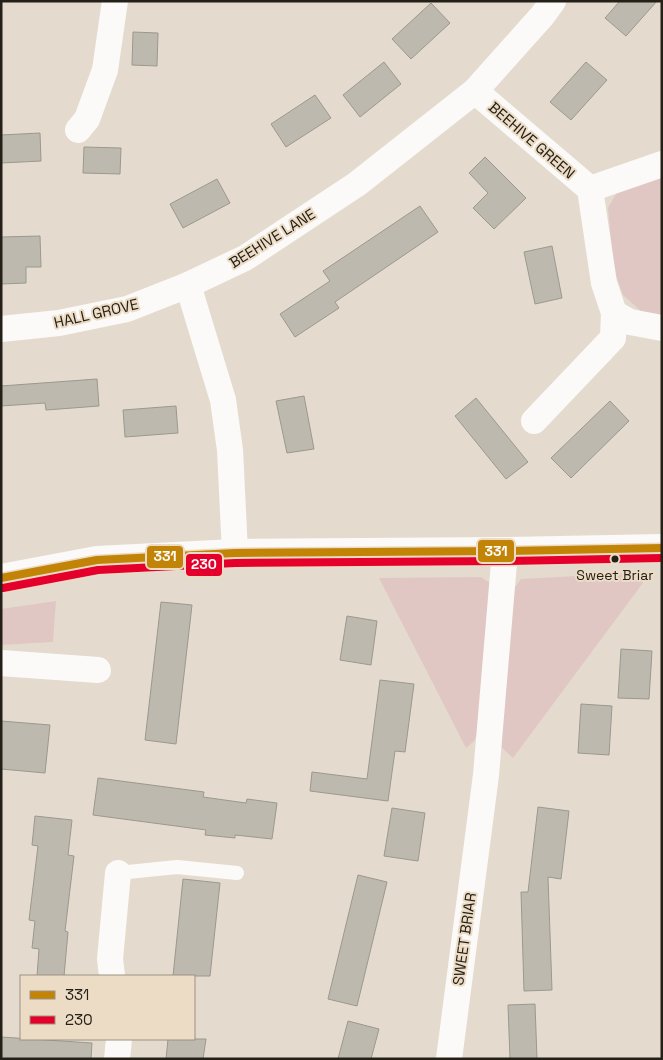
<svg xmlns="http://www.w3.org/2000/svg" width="663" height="1060" font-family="'Space Grotesk',sans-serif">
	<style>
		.green { fill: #e0c7c3 }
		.building { fill: #beb9af; stroke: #9b988d }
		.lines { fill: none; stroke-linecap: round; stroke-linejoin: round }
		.service { stroke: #fbfaf8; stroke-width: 14 }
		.minor { stroke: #fbfaf8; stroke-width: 26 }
		.tertiary { stroke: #fbfaf8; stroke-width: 28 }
		.bus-1-casing { stroke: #ecdcc6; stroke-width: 11 }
		.bus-2-casing { stroke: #ecdcc6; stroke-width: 11 }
		.bus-1 { stroke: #c28406; stroke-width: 8 }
		.bus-2 { stroke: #e4002b; stroke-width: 8 }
		.bus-dot { fill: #252017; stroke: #ecdcc6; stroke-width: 2 }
		.labels { text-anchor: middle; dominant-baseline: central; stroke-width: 4; stroke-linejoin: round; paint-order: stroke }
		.bus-label { font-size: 14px; fill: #252017; stroke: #ecdcc6 }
		.street-label { font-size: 15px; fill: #252017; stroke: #ecdcc6 }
		.line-badge { stroke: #ecdcc6; stroke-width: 2 }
		.badge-label { font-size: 14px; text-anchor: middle; font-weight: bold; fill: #fff }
	</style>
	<rect width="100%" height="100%" fill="#e4dbce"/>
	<!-- green -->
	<g class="green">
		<polygon points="662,174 662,320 643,313 623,295 614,270 608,208 620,187"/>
		<polygon points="651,572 513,758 502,748 501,735 513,590 521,579"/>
		<polygon points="481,577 490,583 478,732 474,741 466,748 379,578"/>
		<polygon points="56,601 53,642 1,645 1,609"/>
	</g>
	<!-- building -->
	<g class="building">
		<polygon points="620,1 657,1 626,36 605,18"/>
		<polygon points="431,3 450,23 411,59 392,39"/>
		<polygon points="133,32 158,33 157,66 132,65"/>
		<polygon points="384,62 401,84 360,117 343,95"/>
		<polygon points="586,62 607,80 571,120 550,102"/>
		<polygon points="315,95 331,118 286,147 271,124"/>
		<polygon points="40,133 41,161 1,163 1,135"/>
		<polygon points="84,147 121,148 120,174 83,173"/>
		<polygon points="485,157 526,198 494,229 473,208 488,193 469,173"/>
		<polygon points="217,179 230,203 183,228 170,204"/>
		<polygon points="420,206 438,232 335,302 339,308 295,337 280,314 330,281 323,271"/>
		<polygon points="40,236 41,267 26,267 26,283 1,284 1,237"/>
		<polygon points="552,246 562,298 535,304 524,252"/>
		<polygon points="97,379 99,406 46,410 45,403 1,406 1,386"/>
		<polygon points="304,396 314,449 287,453 276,401"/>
		<polygon points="476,398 528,462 506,479 455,416"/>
		<polygon points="610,401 629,421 571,478 551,458"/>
		<polygon points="176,406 178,433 125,437 123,410"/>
		<polygon points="161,602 192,605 176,744 145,740"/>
		<polygon points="347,616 377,621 371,665 340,660"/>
		<polygon points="621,649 652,651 649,699 618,698"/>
		<polygon points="380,680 414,684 405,752 395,751 388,801 310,791 312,772 367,779"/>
		<polygon points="581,704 612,706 609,755 578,753"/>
		<polygon points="1,721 50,725 45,773 1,769"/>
		<polygon points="98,778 204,792 203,797 246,803 247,799 277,803 272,839 235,835 235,838 205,835 206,830 93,815"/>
		<polygon points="538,807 569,811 561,879 548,877 552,990 524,991 521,892 528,892"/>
		<polygon points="392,808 425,813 418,861 384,856"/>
		<polygon points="35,816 72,820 68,855 74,856 65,931 68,932 64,976 37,976 39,949 32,948 35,921 29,920 38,846 32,845"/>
		<polygon points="358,875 387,882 357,1006 328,999"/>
		<polygon points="183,879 220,883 210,976 173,976"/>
		<polygon points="535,1004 537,1059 510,1059 508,1005"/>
		<polygon points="348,1021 379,1029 371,1059 338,1059"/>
		<polygon points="1,1037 92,1043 91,1059 1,1059"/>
		<polygon points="168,1039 206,1039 203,1059 166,1059"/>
	</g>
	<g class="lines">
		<!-- service -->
		<polyline class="service" points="118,873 177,867 237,873"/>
		<!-- minor -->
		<g class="minor">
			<polyline points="475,91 590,189 604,283 614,313 630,322 662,328"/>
			<polyline points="78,130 87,119 105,70 115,1"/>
			<polyline points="590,189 662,164"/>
			<polyline points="188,285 223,400 230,450 235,553"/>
			<polyline points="1,329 59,323 127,309 188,285 245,258 357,184 475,91 542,16 553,1"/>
			<polyline points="534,421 613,338 614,313"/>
			<polyline points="1,663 98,670"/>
			<polyline points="112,976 110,959 118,873"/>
			<polyline points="117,1059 119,1039"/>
			<polyline points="449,1059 486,775 505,551"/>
		</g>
		<!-- tertiary -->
		<polyline class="tertiary" points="1,578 97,560 235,553 505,551 662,548"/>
		<!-- bus-1 casing -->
		<g class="bus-1-casing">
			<polyline id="bus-1" points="1,578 97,560 235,553 505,551 662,548"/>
		</g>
		<!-- bus-2 casing -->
		<g class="bus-2-casing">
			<polyline id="bus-2" points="3,588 98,570 235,563 505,561 662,558"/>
		</g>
		<!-- bus-1 -->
		<use href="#bus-1" class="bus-1"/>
		<!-- bus-2 -->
		<use href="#bus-2" class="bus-2"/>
	</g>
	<!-- markers -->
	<circle class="bus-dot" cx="615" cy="559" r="4.5"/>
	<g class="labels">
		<!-- bus labels -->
		<g class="bus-label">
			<text x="615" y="575">Sweet Briar</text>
		</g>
		<!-- street labels -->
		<g class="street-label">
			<text transform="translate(532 140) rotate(41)">BEEHIVE GREEN</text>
			<text transform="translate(272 238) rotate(-32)">BEEHIVE LANE</text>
			<text transform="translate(96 313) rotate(-13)">HALL GROVE</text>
			<text transform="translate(464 939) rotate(-82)">SWEET BRIAR</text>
		</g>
	</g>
	<g class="line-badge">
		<rect x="477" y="539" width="38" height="24" rx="5" fill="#c28406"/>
		<rect x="146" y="545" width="38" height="24" rx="5" fill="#c28406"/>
		<rect x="185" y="553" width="38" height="24" rx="5" fill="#e4002b"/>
	</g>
	<g class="badge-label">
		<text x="496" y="556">331</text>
		<text x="165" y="561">331</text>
		<text x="204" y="569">230</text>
	</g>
	<!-- border -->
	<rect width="663" height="1060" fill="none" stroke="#252017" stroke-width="5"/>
	<!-- legend -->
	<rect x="20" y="975" width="175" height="65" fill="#ecdcc6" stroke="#9c9180"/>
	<rect x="30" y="991" width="25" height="8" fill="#c28406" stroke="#9c9180"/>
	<text x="65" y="1000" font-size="15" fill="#252017">331</text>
	<rect x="30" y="1016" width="25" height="8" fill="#e4002b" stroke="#9c9180"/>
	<text x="65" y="1025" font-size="15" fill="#252017">230</text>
</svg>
